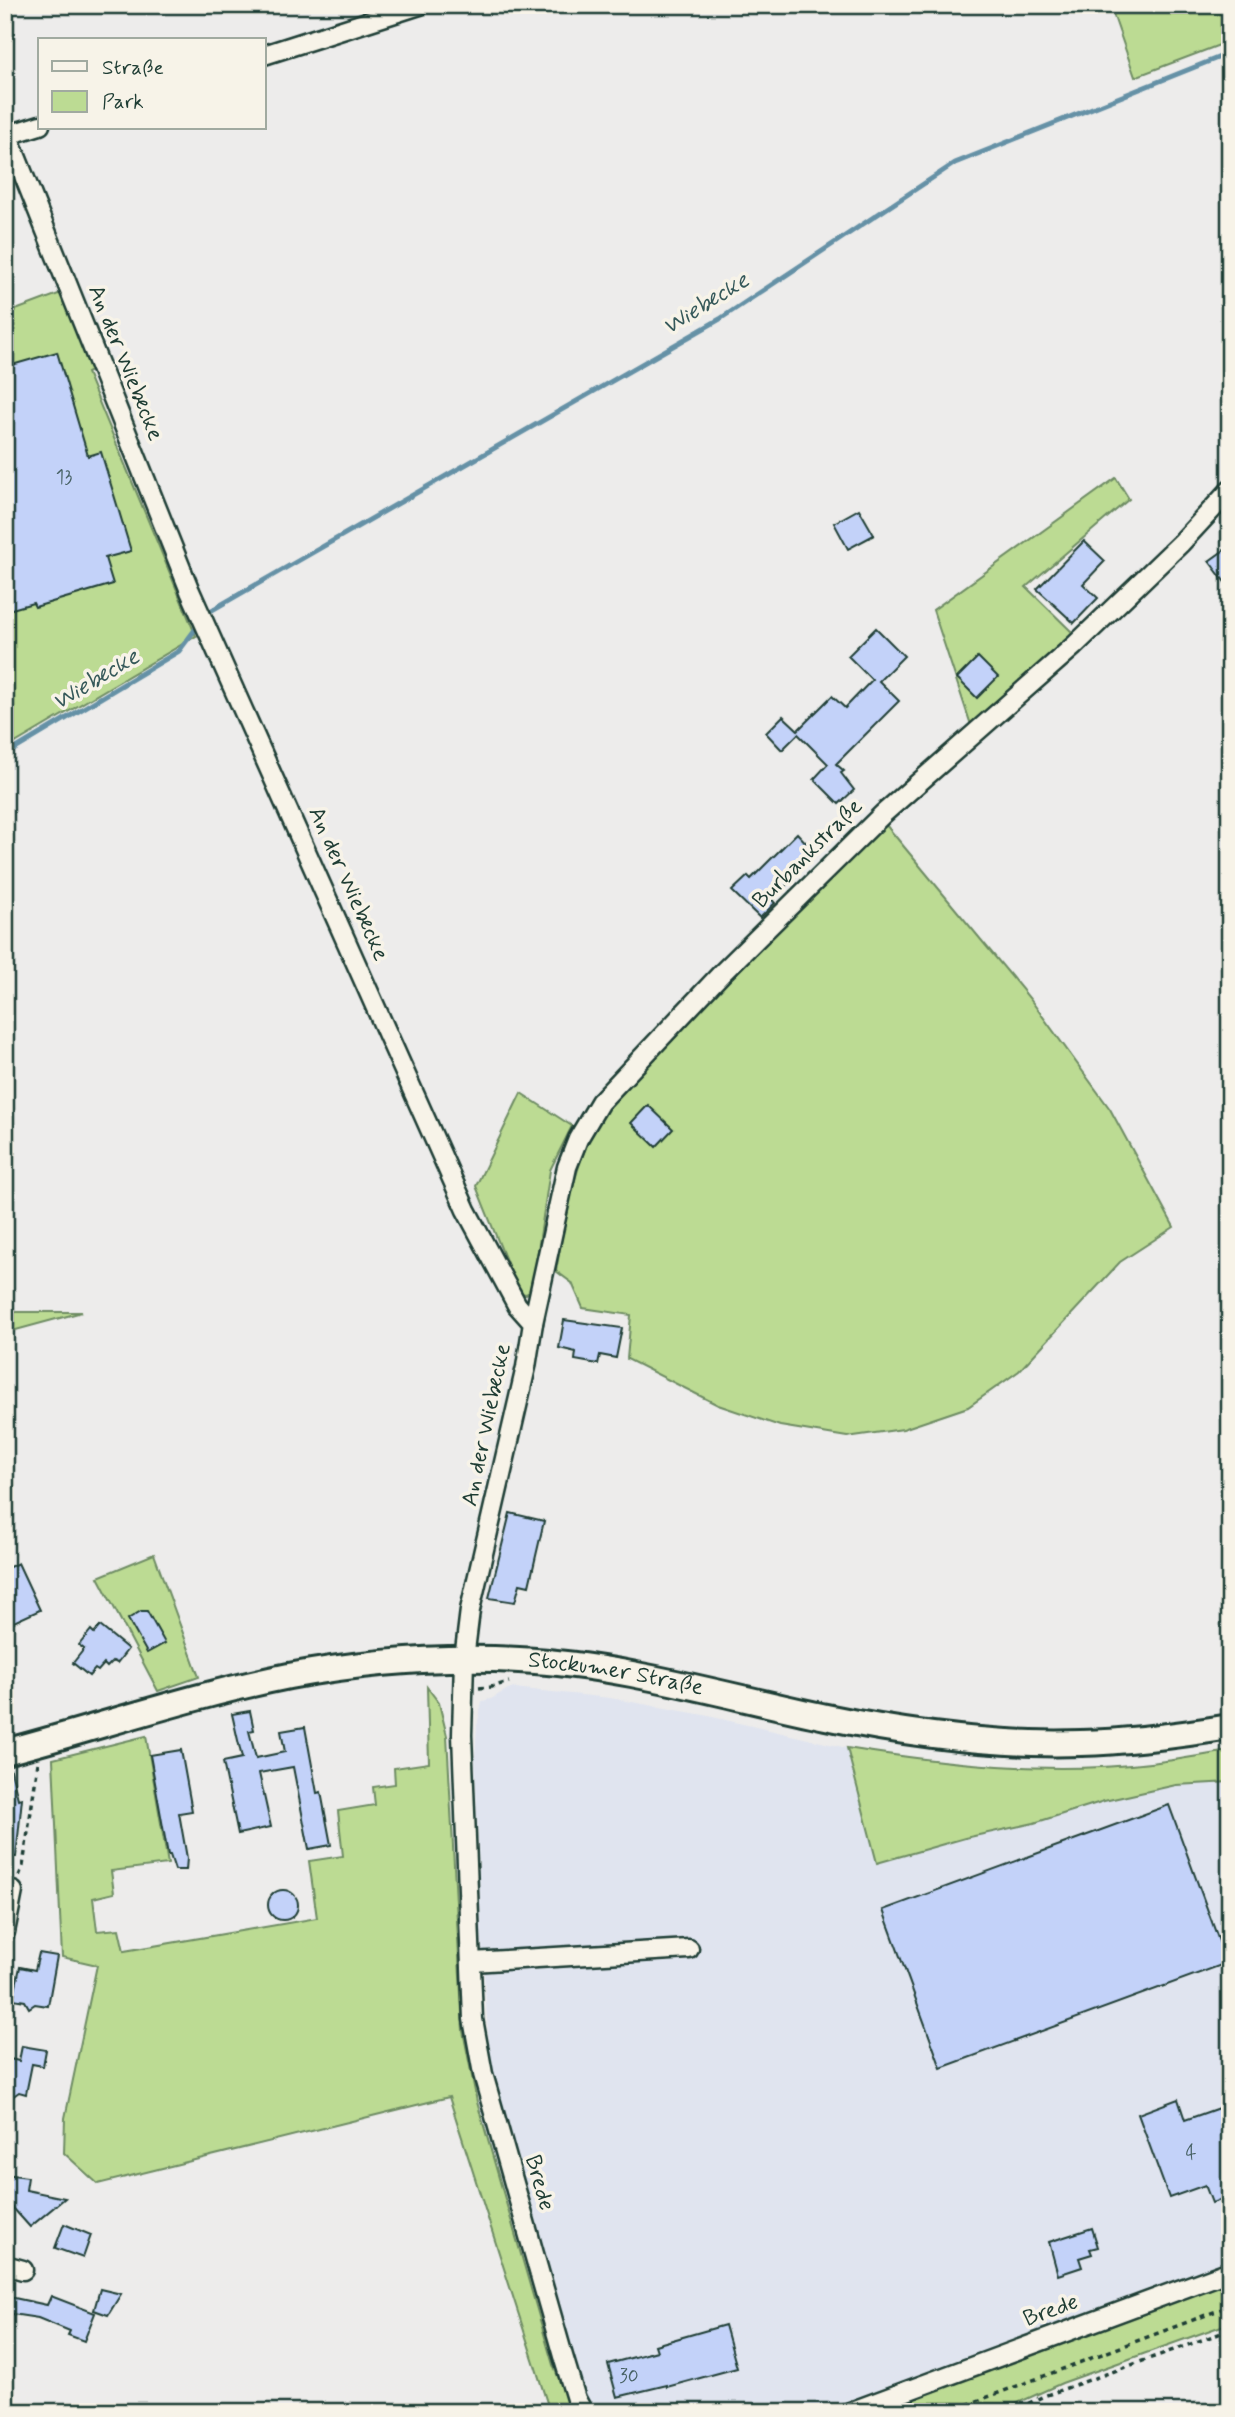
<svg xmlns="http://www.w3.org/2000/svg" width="1235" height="2417" font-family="Mynerve,sans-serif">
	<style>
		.built { fill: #e0e4ef }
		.green { fill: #bcdb93; stroke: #6e8c64; stroke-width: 2 }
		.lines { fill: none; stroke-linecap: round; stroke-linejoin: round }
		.stream { stroke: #6591a6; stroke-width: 5 }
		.building { fill: #c3d2f9; stroke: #1f3d34; stroke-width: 2 }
		.street-casing { stroke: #1f3d34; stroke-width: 23 }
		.secondary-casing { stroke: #1f3d34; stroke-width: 30 }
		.path { stroke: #1f3d34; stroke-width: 3.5; stroke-dasharray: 5 5; stroke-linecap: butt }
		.street { stroke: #f7f3e8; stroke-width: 18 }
		.secondary { stroke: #f7f3e8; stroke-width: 24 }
		.labels { text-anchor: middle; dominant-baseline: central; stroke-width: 7; stroke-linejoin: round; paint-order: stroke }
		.number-label { font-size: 19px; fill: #486265 }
		.street-label { font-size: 23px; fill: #1f3d34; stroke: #f7f3e8 }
		.water-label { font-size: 24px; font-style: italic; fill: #36595a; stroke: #f7f3e8 }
	</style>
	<rect width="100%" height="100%" fill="#edeceb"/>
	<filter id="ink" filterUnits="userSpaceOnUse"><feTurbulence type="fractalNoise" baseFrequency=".0143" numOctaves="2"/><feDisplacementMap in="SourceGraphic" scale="14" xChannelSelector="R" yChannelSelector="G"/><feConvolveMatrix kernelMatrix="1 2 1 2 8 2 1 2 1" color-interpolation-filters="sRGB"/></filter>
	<g filter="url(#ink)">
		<!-- built -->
		<polygon class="built" points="514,1688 610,1698 704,1715 847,1748 877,1863 965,1838 1034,1823 1104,1801 1176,1785 1230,1782 1230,2280 878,2412 573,2412 553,2365 477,2102 491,2073 481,1933 475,1756 477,1726 482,1701 491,1699 508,1689"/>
		<!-- green -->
		<g class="green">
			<polygon points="1110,5 1230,5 1230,41 1135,77"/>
			<polygon points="61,293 91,371 87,373 196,636 5,749 5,314"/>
			<polygon points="1116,478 1129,499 1026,587 1074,634 971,725 933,610"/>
			<path d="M886 825 1030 999 1110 1109 1174 1227 1120 1262 1019 1371 968 1407 903 1429 847 1437 780 1426 718 1405 627 1359 631 1315 583 1308 572 1283 556 1271C566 1214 573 1165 602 1114L764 944Z"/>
			<polygon points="521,1093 572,1126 550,1170 533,1284 532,1291 526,1294 519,1293 476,1186"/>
			<polygon points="5,1312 82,1312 5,1333"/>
			<polygon points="154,1554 199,1677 158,1691 98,1577"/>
			<polygon points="427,1687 439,1703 447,1736 463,2031 477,2102 553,2365 573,2412 550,2412 449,2097 98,2184 64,2153 65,2118 97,1965 62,1957 53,1759 146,1736 168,1864 111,1871 114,1893 93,1898 97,1931 119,1929 124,1951 317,1918 309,1861 343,1856 338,1811 375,1805 373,1787 395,1784 394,1768 429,1763"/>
			<path d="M847 1748C946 1764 1050 1775 1150 1763 1177 1760 1203 1755 1230 1751V1782L1176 1785 1104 1801 1034 1823 965 1838 877 1863Z"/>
			<polygon points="1230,2280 1230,2323 1062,2383 998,2412 878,2412"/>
		</g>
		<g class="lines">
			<!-- stream -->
			<g class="stream">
				<polyline points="212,610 720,319 955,163 1230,53"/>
				<polyline points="5,755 179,651 197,627"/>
			</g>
		</g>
		<!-- building -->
		<g class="building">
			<polygon points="57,352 88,456 101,452 131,551 105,558 113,584 35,607 33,603 5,611 5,367"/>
			<polygon points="859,509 874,535 848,549 834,523"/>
			<polygon points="1084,541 1105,561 1083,584 1098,598 1074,623 1037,589"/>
			<polygon points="1230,546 1230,589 1209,561"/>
			<polygon points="876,628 904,656 879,681 899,701 836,764 844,771 841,773 854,790 839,804 814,779 828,764 798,734 782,750 766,733 783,716 798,730 832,696 845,708 872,680 848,656"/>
			<polygon points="978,657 998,677 977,698 957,678"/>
			<polygon points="797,833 810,847 786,871 793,878 772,900 775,903 760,918 732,891 748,876 751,879"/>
			<polygon points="648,1105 673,1129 656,1147 631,1123"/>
			<polygon points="564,1320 622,1328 616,1358 600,1355 598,1364 575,1360 576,1352 559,1348"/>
			<polygon points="510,1513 544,1521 529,1586 520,1584 515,1602 489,1598"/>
			<polygon points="18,1563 40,1610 5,1626 5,1569"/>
			<polygon points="141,1611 147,1611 165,1643 147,1653 128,1619"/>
			<polygon points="100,1626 128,1649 117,1663 113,1661 107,1667 104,1664 98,1671 95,1669 89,1676 73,1663 84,1649 79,1645 91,1630 94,1633"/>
			<polygon points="250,1711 254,1730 249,1731 256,1758 285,1752 281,1731 305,1727 317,1793 321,1792 331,1845 309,1849 293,1767 259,1773 271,1827 238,1834 223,1762 242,1758 232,1714"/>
			<polygon points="181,1750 192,1811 179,1813 187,1858 186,1870 175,1870 170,1855 168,1855 150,1755"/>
			<polygon points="11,1770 18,1799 22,1798 16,1857 5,1857 5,1771"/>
			<polygon points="1169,1805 1227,1963 941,2068 883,1910"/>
			<circle cx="283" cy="1905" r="15"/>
			<polygon points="39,1953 57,1956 48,2006 35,2004 29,2008 25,2001 13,1999 20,1967 35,1970"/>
			<polygon points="22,2046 46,2050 43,2066 32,2064 26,2094 19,2092 12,2097 9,2090 5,2090 5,2058 19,2061"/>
			<polygon points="1178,2099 1185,2120 1230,2104 1230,2196 1212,2203 1205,2185 1169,2198 1138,2114"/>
			<polygon points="5,2174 28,2177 26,2190 65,2198 30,2227 5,2199"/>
			<polygon points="64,2224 91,2235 83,2258 55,2248"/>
			<polygon points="1092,2228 1098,2247 1090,2249 1092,2254 1079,2258 1082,2267 1058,2275 1049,2242"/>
			<polygon points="100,2289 121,2294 108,2315 94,2310"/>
			<polygon points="5,2296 47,2305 51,2296 95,2313 84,2341 68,2335 70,2331 38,2318 5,2313"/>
			<polygon points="725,2325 737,2368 667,2387 667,2385 617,2397 608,2364 657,2351 655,2345"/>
		</g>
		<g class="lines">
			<!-- street casing -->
			<g class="street-casing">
				<g id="street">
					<polyline points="264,55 420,5"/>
					<polyline points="5,136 40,125"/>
					<polyline points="8,136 190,591 466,1210 517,1305 533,1323 526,1367 470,1610 464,1659 462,1735 473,2019 483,2074 563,2356 576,2399 583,2412"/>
					<polyline points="533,1323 567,1167 578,1139 600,1102 722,973 883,814 1074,646 1181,543 1230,490"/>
					<polyline points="5,1932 13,1891"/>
					<polyline points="472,1962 689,1949"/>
					<polyline points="5,2265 23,2270"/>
					<polyline points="850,2412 1230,2271"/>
				</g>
			</g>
			<!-- secondary casing -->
			<g class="secondary-casing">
				<g id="secondary">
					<path id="s1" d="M5 1752C100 1727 193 1695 289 1676 364 1662 443 1656 519 1660 623 1665 725 1696 826 1717 909 1734 996 1746 1081 1743 1131 1742 1180 1735 1230 1727"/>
				</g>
			</g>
			<!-- path -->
			<g class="path">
				<polyline points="479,1688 491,1687 509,1682"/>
				<polyline points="19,1876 23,1866 38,1763"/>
				<polyline points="948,2412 1230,2306"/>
				<polyline points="1010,2412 1044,2396 1230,2330"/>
			</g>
			<!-- street -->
			<use href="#street" class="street"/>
			<!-- secondary -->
			<use href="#secondary" class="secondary"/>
		</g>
	</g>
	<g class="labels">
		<!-- number labels -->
		<g class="number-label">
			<text x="64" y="477">13</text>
			<text x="1191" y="2153">4</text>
			<text x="629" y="2376">30</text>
		</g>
		<!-- street labels -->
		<g class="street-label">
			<text transform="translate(125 363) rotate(68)">An der Wiebecke</text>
			<text transform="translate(808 854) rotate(-45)">Burbankstraße</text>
			<text transform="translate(348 884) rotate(66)">An der Wiebecke</text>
			<text transform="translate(487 1425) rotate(-78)">An der Wiebecke</text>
			<text stroke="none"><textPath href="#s1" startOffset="623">Stockumer Straße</textPath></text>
			<text transform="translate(539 2183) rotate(74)">Brede</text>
			<text transform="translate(1051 2311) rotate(-20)">Brede</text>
		</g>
		<!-- water labels -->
		<g class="water-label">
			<text transform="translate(706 304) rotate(-32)">Wiebecke</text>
			<text transform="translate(96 680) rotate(-31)">Wiebecke</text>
		</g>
	</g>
	<!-- margin -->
	<rect width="1235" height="2417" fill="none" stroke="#f7f3e8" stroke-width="28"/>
	<rect x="14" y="14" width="1207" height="2389" fill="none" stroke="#1f3d34" stroke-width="2.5" filter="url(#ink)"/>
	<!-- legend -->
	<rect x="38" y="38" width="228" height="91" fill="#f7f3e8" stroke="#a1aaa0" stroke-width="2"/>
	<rect x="52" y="61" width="35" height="10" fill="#f7f3e8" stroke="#a1aaa0" stroke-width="2"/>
	<text x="102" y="74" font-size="21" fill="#1f3d34">Straße</text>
	<rect x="52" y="91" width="35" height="21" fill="#bcdb93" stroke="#a1aaa0" stroke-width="2"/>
	<text x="102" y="108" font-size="21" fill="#1f3d34">Park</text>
</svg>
